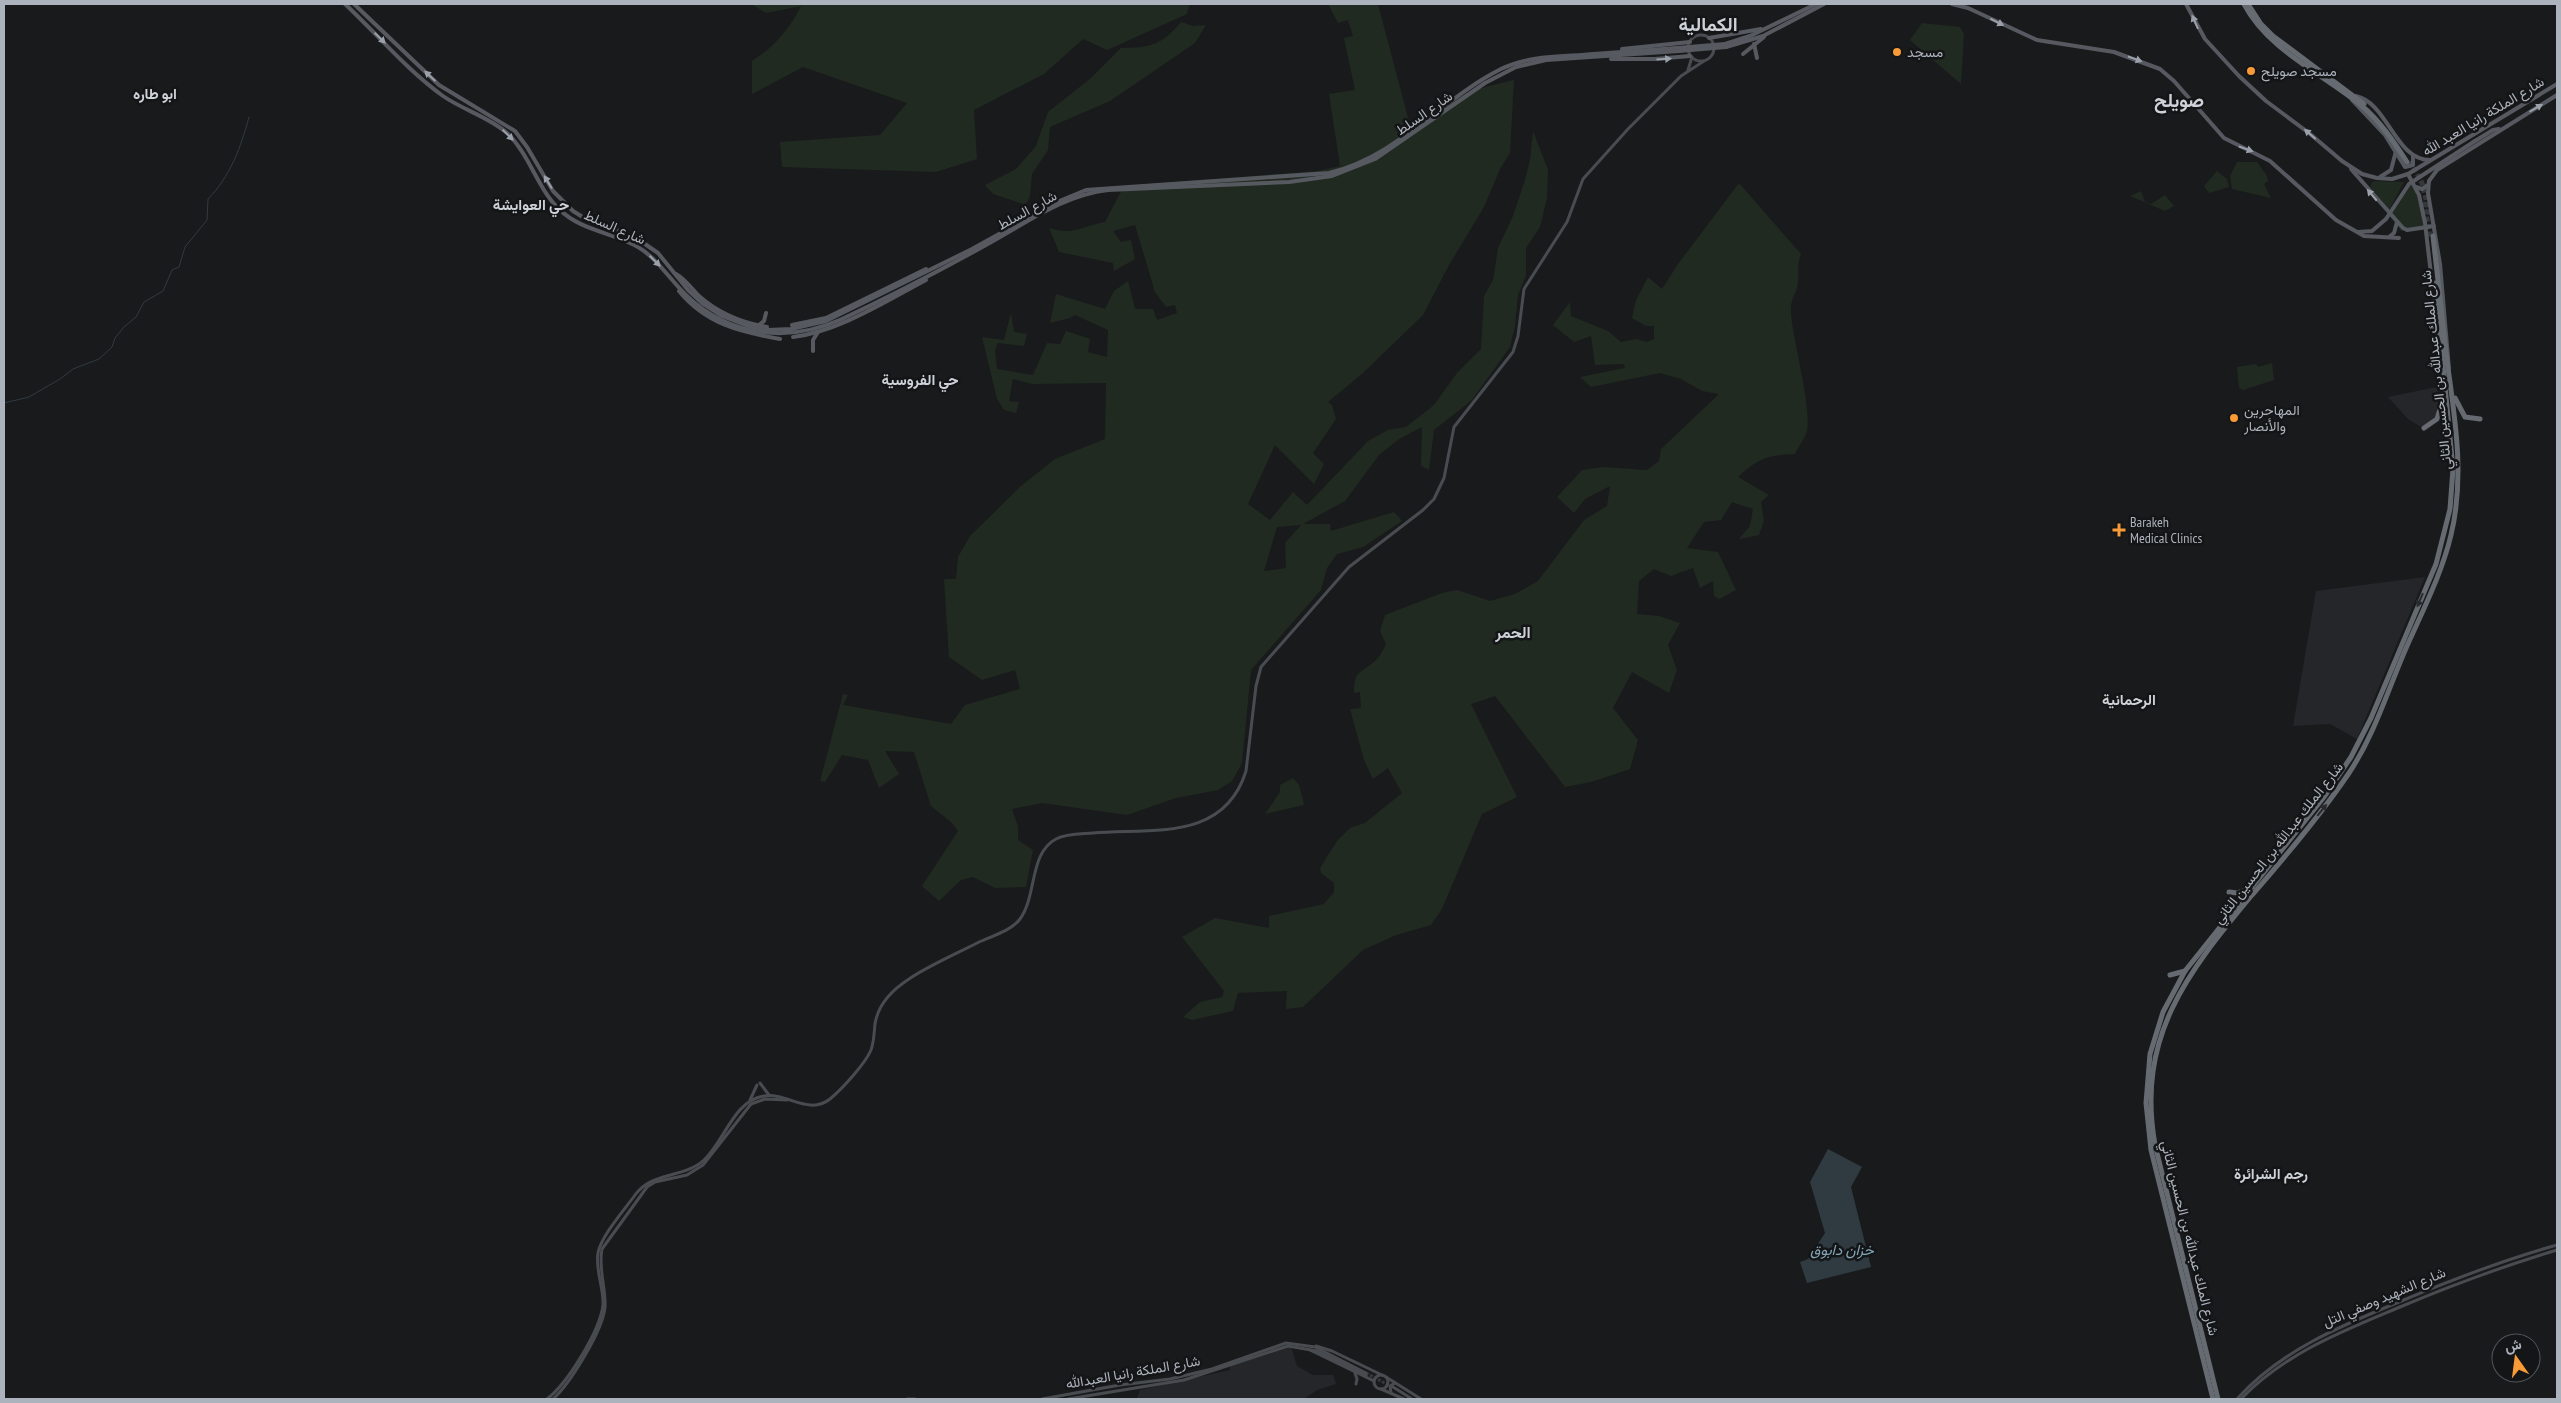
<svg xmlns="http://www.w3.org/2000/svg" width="2561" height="1403" font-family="'PT Sans Narrow',Vazirmatn,sans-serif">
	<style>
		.built { fill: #252629 }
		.green { fill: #212a21; fill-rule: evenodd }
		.water { fill: #2f3b41 }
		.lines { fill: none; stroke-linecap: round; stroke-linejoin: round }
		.stream { stroke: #2f3b41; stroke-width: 1 }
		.secondary-tunnel { stroke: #36393c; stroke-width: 3; stroke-dasharray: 3 1.5; stroke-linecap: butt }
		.highway-tunnel { stroke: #36393c; stroke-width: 5; stroke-dasharray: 5 2.5; stroke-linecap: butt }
		.secondary { stroke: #484c51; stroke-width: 3 }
		.primary { stroke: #565a60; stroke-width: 4 }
		.highway { stroke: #666b72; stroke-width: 5 }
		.primary-bridge { stroke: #565a60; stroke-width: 4 }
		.oneway { fill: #9ba1aa }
		.oneway2 { fill: #282a2e }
		.poi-dot { fill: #f89a36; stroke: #141517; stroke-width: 2 }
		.labels { text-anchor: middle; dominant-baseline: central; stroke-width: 5; stroke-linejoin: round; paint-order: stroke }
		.poi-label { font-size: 14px; fill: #acb3bc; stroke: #141517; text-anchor: start }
		.street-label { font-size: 14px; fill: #acb3bc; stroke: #141517 }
		.neighbourhood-label { font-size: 15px; font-weight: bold; fill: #cdd1d8; stroke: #141517 }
		.water-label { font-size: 15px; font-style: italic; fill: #82a6b7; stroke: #141517 }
		.quarter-label { font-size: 16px; font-weight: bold; fill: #cdd1d8; stroke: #141517 }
		.district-label { font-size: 19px; font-weight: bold; fill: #cdd1d8; stroke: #141517 }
	</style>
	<rect width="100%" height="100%" fill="#191a1c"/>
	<!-- built -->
	<g class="built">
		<polygon points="2441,386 2439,413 2433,422 2421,427 2408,419 2388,397"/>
		<polygon points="2425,577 2357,739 2330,724 2293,726 2316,591"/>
		<polygon points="1291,1347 1297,1366 1313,1375 1333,1375 1336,1384 1317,1390 1304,1399 1137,1399 1140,1390 1230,1370 1230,1366"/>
	</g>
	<!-- green -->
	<g class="green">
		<path d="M751 4H1190L1187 14 1107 50 1083 39 1044 74 974 110 977 159 936 172 782 167 780 142 880 135 907 103 803 67 752 94V61C774 47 789 30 801 6L766 13Z"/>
		<path d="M1328 4H1378L1411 129C1444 98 1471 90 1514 80L1510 153 1500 169 1484 207 1449 265 1423 315 1363 373 1328 402 1332 405 1336 419 1313 453 1324 464 1314 484 1275 445 1248 504 1270 520 1293 492 1307 505 1368 441 1388 430 1406 427 1434 405 1457 373 1481 349 1484 296 1493 280 1498 248 1513 216 1524 183 1530 160 1533 131 1548 170 1547 198 1540 227 1526 248V276L1518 295 1515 326 1510 347 1472 400 1434 430 1429 470 1421 466 1422 427 1399 439 1379 455 1345 501 1303 524H1330L1331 531 1394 512 1402 521 1363 547 1337 554 1327 568 1321 590 1251 670 1242 763 1232 781 1218 790 1176 798 1127 815 1042 803 1012 809 1018 826V840L1033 850 1026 887 995 888 973 877 961 880 939 901 922 886 958 831 951 822 931 806 914 752 885 751 899 774 879 788 868 760 842 755 825 782 820 781 843 694 848 695 843 705 951 724 965 705 1020 689 1015 670 982 680 949 657 944 579H956L958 557 970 536 1021 486 1055 459 1105 439 1106 383 1032 384 1013 379 1009 401 1019 402 1016 413 1004 410 997 399 982 337 1004 340 1011 313 1014 332 1027 334 1024 346 998 343 995 350 997 369 1033 375 1047 343 1060 344 1066 331 1090 339 1088 352 1107 357 1108 330 1075 315 1070 318 1050 323 1056 294 1105 309 1114 291 1128 281 1135 309H1153L1157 320 1177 313 1175 305 1166 307 1155 292 1135 225 1113 231 1121 242 1131 240 1135 259 1114 271 1113 263 1059 252 1049 228C1075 236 1081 226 1105 222L1124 186 1318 171 1340 166 1329 94 1355 90 1344 38 1353 36 1348 20 1338 23ZM1301 525 1285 543 1286 568 1264 571 1277 527Z"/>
		<path d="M1181 22 1193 26 1206 25 1195 43 1110 101 1050 127 1048 150 1032 174 1030 196 1026 205 993 194 985 185 1016 169 1036 146 1048 112 1091 78 1121 48C1150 48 1162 45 1181 22Z"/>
		<polygon points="1922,23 1960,27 1964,34 1961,84 1910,40"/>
		<polygon points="2237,162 2257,162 2267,176 2268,181 2264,184 2271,198 2232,189 2230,176"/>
		<polygon points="2217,171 2227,179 2229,187 2209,193 2204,186"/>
		<polygon points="2373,181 2404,182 2388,212 2370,186"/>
		<path d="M1739 183 1801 254C1796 267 1800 276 1797 288 1794 297 1790 302 1791 313 1792 338 1814 414 1806 434 1803 441 1798 447 1795 454 1768 455 1759 458 1738 477L1769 495 1761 502 1764 521 1759 535 1739 539 1750 526 1753 509 1732 502 1721 520 1704 522 1687 548 1718 552 1736 590 1719 599 1714 596 1713 581 1700 588 1693 568 1671 576 1654 569 1639 581 1637 614 1659 616 1680 623 1668 645 1677 670 1669 693 1632 672 1613 708 1638 740 1630 769 1591 782 1565 787 1495 696 1471 704 1517 797 1482 814 1442 909 1431 925 1396 935 1363 950 1303 1007 1286 1009 1287 991 1238 993 1233 1011 1192 1020 1183 1017 1200 1002 1222 997 1224 991 1182 937 1215 918 1269 928V916L1324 904 1334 892V883L1321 873 1320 868 1337 841 1350 828 1365 823 1402 793 1388 768 1373 779 1364 760 1350 709 1361 708 1360 692 1354 693C1354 670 1360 674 1375 661 1380 657 1383 650 1386 644L1380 631 1385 615 1442 593 1457 590 1490 601 1515 594 1538 581 1584 520 1607 506 1610 486 1585 499 1574 513 1557 497 1582 470 1603 467 1647 470 1659 461 1661 449 1719 394 1702 391 1681 379 1660 373 1591 387 1580 377 1625 368 1624 364 1595 365 1591 336 1574 342 1553 325 1570 302 1571 316 1608 331 1621 342 1636 339 1647 342 1654 339V326H1646L1632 318 1636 300 1648 277 1662 289 1678 264Z"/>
		<polygon points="2411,185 2416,192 2424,224 2423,227 2401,231 2390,217 2400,198"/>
		<polygon points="2141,191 2145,202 2151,204 2165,195 2174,206 2165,211 2130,196"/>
		<polygon points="2272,363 2274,380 2243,390 2239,388 2237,367 2256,364 2258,367"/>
		<polygon points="1293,778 1299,785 1304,805 1265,814 1280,792 1280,785"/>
	</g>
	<!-- water -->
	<polygon class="water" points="1828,1149 1862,1167 1851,1187 1871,1267 1807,1283 1800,1262 1808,1259 1825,1233 1810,1182"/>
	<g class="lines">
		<!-- stream -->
		<path class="stream" d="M4 403 29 397 60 379 73 369 99 359 112 347 115 338 124 327 136 317 144 302 163 291 172 270 179 267 185 247 207 220 208 199C230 177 241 147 249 117"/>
		<!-- secondary-tunnel -->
		<polyline class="secondary-tunnel" points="1366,1373 1392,1387"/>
		<!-- highway-tunnel -->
		<g class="highway-tunnel">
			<polyline points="2410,161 2422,183 2430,216"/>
			<polyline points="2424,202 2430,237"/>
		</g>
		<!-- secondary -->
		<g class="secondary">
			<circle cx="1701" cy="48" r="13"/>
			<polyline points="1688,70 1692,57"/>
			<polyline points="760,1083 769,1095"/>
			<polyline points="750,1100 757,1085"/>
			<polyline points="1316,1346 1332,1351 1382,1375"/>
			<polyline points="1310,1350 1374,1381"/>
			<polyline points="1355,1373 1357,1379 1356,1384"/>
			<circle cx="1381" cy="1382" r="7"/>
			<polyline points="1386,1377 1421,1399"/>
			<polyline points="1393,1387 1412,1399"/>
			<polyline points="1381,1389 1404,1399"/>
			<polyline points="1391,1393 1390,1386 1395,1383"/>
			<path d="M547 1399C567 1384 600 1331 603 1305 604 1288 595 1270 598 1253 601 1236 625 1209 635 1195 652 1171 683 1179 704 1160 724 1142 734 1100 764 1096 786 1092 809 1116 830 1099 842 1089 865 1064 871 1050 874 1042 874 1033 875 1024 878 1004 892 990 909 979 928 966 958 953 979 942 992 936 1011 931 1020 919 1037 896 1029 853 1056 839 1067 833 1082 834 1093 833 1152 828 1224 842 1246 771L1256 686 1261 667 1349 567 1423 510 1434 499 1444 478 1454 427 1513 352 1518 336 1524 289 1567 222 1583 179 1628 129 1681 76 1704 61"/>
			<path d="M553 1399C570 1384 603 1330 605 1307 606 1287 598 1268 602 1249L647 1187 655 1182 687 1175 703 1165 751 1104 765 1099 787 1100"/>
			<polyline points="907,1399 915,1399"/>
			<polyline points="1042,1399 1120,1385 1170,1379 1212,1369 1286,1343 1315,1347 1366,1373"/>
			<polyline points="1068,1399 1184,1380 1288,1346 1317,1351 1366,1375"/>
			<path d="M2237 1399C2280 1351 2340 1326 2399 1302 2451 1280 2503 1260 2557 1245"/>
			<path d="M2241 1399C2285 1353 2343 1331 2400 1307 2452 1285 2504 1266 2557 1250"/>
		</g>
		<!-- primary -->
		<g class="primary">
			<path d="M345 4C377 34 407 70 443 96 463 110 489 117 507 133 530 155 537 188 559 209 581 231 612 232 638 247 658 259 670 280 687 296 730 337 789 343 842 319 891 296 939 271 986 245 1025 224 1063 195 1108 190L1289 182 1332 176 1375 159 1485 83 1516 67 1546 60 1679 51"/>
			<path d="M354 4 439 85 515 131 527 147 553 191 573 211 589 221 622 232 645 244 658 253 688 290 702 303 722 316 748 326 768 330 791 329 826 321 972 249 1057 202 1086 190 1329 173C1397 157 1441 99 1501 69 1530 55 1562 57 1594 54 1622 52 1650 50 1677 48"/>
			<polyline points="1952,4 1968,8 2037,40 2114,52 2160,69 2174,81 2224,138 2270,161 2336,220 2364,236 2399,238"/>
			<polyline points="2186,4 2205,39 2239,76 2266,101 2309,133 2342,161 2362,174 2377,178 2392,179 2408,174"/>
			<polyline points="1709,38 1761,29"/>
			<polyline points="1725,44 1750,36 1816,4"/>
			<polyline points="1754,44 1757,58"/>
			<polyline points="1726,47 1763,36 1824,4"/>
			<polyline points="1622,49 1690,42"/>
			<polyline points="1743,54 1764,37"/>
			<polyline points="1611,59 1655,59 1690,56"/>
			<path d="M2356 96C2388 103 2395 160 2430 160"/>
			<polyline points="2352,100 2385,135 2405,167 2413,165 2413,156"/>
			<polyline points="2475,141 2493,130 2499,129"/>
			<polyline points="2351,169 2403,228 2407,230 2434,226"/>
			<polyline points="2380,177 2391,170 2396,151"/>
			<polyline points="2416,187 2422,189 2428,185"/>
			<polyline points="2358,232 2372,231 2386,219"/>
			<polyline points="2389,237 2394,233 2397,222"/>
			<path d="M676 274C685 279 692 289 699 296 718 313 743 323 767 327"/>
			<path d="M679 291C706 324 740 332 780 339"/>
			<polyline points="759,325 764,321 766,313"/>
			<polyline points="792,325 826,318 926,269"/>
			<path d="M793 337C838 332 886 301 926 280"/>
			<polyline points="813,351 813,340 818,332"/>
			<polyline points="2442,368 2425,223 2419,195 2408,174 2557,84"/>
			<polyline points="2449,369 2440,264 2428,193 2429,181 2437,170 2557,95"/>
		</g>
		<!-- highway -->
		<g class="highway">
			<path d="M2244 4C2269 51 2322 73 2362 106 2380 121 2394 142 2407 162"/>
			<polyline points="2248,4 2261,24 2273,36 2364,104"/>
			<polyline points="2455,398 2465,417 2480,419"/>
			<polyline points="2424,428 2437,419 2445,393"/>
			<polyline points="2229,892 2237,893 2251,888"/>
			<polyline points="2170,975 2185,971"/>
			<polyline points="2213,1399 2151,1150 2146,1103 2150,1054 2163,1012 2185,971 2324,797 2351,757 2371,718 2436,564 2450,509 2453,469 2435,283"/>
			<path d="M2218 1399 2155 1145C2136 1037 2187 973 2252 895 2286 856 2320 816 2349 773 2375 734 2388 689 2407 646 2423 610 2442 573 2451 535 2465 477 2455 418 2447 361 2442 319 2438 278 2433 236"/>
		</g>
		<!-- primary-bridge -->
		<g class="primary-bridge">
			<polyline points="1677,48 1725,44"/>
			<polyline points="1679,51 1726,47"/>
			<polyline points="2386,219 2409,184 2475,141"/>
		</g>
	</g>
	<!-- one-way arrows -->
	<defs><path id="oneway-solid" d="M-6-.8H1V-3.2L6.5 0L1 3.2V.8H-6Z" transform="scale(1.25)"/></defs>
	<g class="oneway">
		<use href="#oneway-solid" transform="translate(1997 22) rotate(27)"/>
		<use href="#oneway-solid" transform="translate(2195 22) rotate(-114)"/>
		<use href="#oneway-solid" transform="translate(380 38) rotate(44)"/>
		<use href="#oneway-solid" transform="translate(1664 59) rotate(-4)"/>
		<use href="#oneway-solid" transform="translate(2135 59) rotate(19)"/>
		<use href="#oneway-solid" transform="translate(430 76) rotate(-137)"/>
		<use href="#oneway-solid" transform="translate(2536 108) rotate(-30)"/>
		<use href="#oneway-solid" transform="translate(2310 134) rotate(-139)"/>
		<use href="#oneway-solid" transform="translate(508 135) rotate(44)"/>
		<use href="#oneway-solid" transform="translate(2246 149) rotate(19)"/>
		<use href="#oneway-solid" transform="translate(548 182) rotate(-121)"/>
		<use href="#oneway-solid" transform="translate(2372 195) rotate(-130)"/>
		<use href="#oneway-solid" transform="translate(655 261) rotate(44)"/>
	</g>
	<g class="oneway2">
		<use href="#oneway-solid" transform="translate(2420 600) rotate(113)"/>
		<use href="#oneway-solid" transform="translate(2322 810) rotate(-51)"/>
	</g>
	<!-- markers -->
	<g class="poi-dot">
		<circle cx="1897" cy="52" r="5"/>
		<circle cx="2251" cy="71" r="5"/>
		<circle cx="2234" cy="418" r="5"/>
		<path d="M2116.5 522.5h5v5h5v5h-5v5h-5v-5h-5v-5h5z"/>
	</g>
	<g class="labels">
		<!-- poi labels -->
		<g class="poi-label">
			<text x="1907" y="52">مسجد</text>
			<text x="2261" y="71">مسجد صويلح</text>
			<text x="2244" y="410">المهاجرين<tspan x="2244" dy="16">والأنصار</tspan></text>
			<text x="2130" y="522">Barakeh<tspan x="2130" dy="16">Medical Clinics</tspan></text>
		</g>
		<!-- street labels -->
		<g class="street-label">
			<text transform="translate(1424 113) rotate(-35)">شارع السلط</text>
			<text transform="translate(2483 116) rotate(-31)">شارع الملكة رانيا العبد الله</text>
			<text transform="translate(1027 210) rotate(-29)">شارع السلط</text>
			<text transform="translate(615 227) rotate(24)">شارع السلط</text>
			<text transform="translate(2436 370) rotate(-96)">شارع الملك عبدالله بن الحسين الثاني</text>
			<text transform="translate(2278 843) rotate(-52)">شارع الملك عبدالله بن الحسين الثاني</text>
			<text transform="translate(2190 1238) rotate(76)">شارع الملك عبدالله بن الحسين الثاني</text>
			<text transform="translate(2384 1297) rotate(-23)">شارع الشهيد وصفي التل</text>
			<text transform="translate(1133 1372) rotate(-10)">شارع الملكة رانيا العبدالله</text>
		</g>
		<!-- neighbourhood labels -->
		<g class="neighbourhood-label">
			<text x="155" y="93">ابو طاره</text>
			<text x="531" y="204">حي العوايشة</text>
			<text x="920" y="379">حي الفروسية</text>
			<text x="2129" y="699">الرحمانية</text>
			<text x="2271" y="1173">رجم الشرائرة</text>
		</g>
		<!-- water labels -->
		<g class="water-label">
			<text x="1842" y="1249">خزان دابوق</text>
		</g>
		<!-- quarter labels -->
		<g class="quarter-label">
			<text x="1513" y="632">الحمر</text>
		</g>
		<!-- district labels -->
		<g class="district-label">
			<text x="1708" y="24">الكمالية</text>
			<text x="2179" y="100">صويلح</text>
		</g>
	</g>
	<!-- border -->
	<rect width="2561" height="1403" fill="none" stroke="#acb3bc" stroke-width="10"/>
	<!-- north arrow -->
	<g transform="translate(2516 1358) rotate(346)"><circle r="24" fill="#141517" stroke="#515459"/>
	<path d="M0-4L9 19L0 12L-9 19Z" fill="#f89a36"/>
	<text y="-8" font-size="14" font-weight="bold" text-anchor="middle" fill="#acb3bc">ش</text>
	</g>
</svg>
